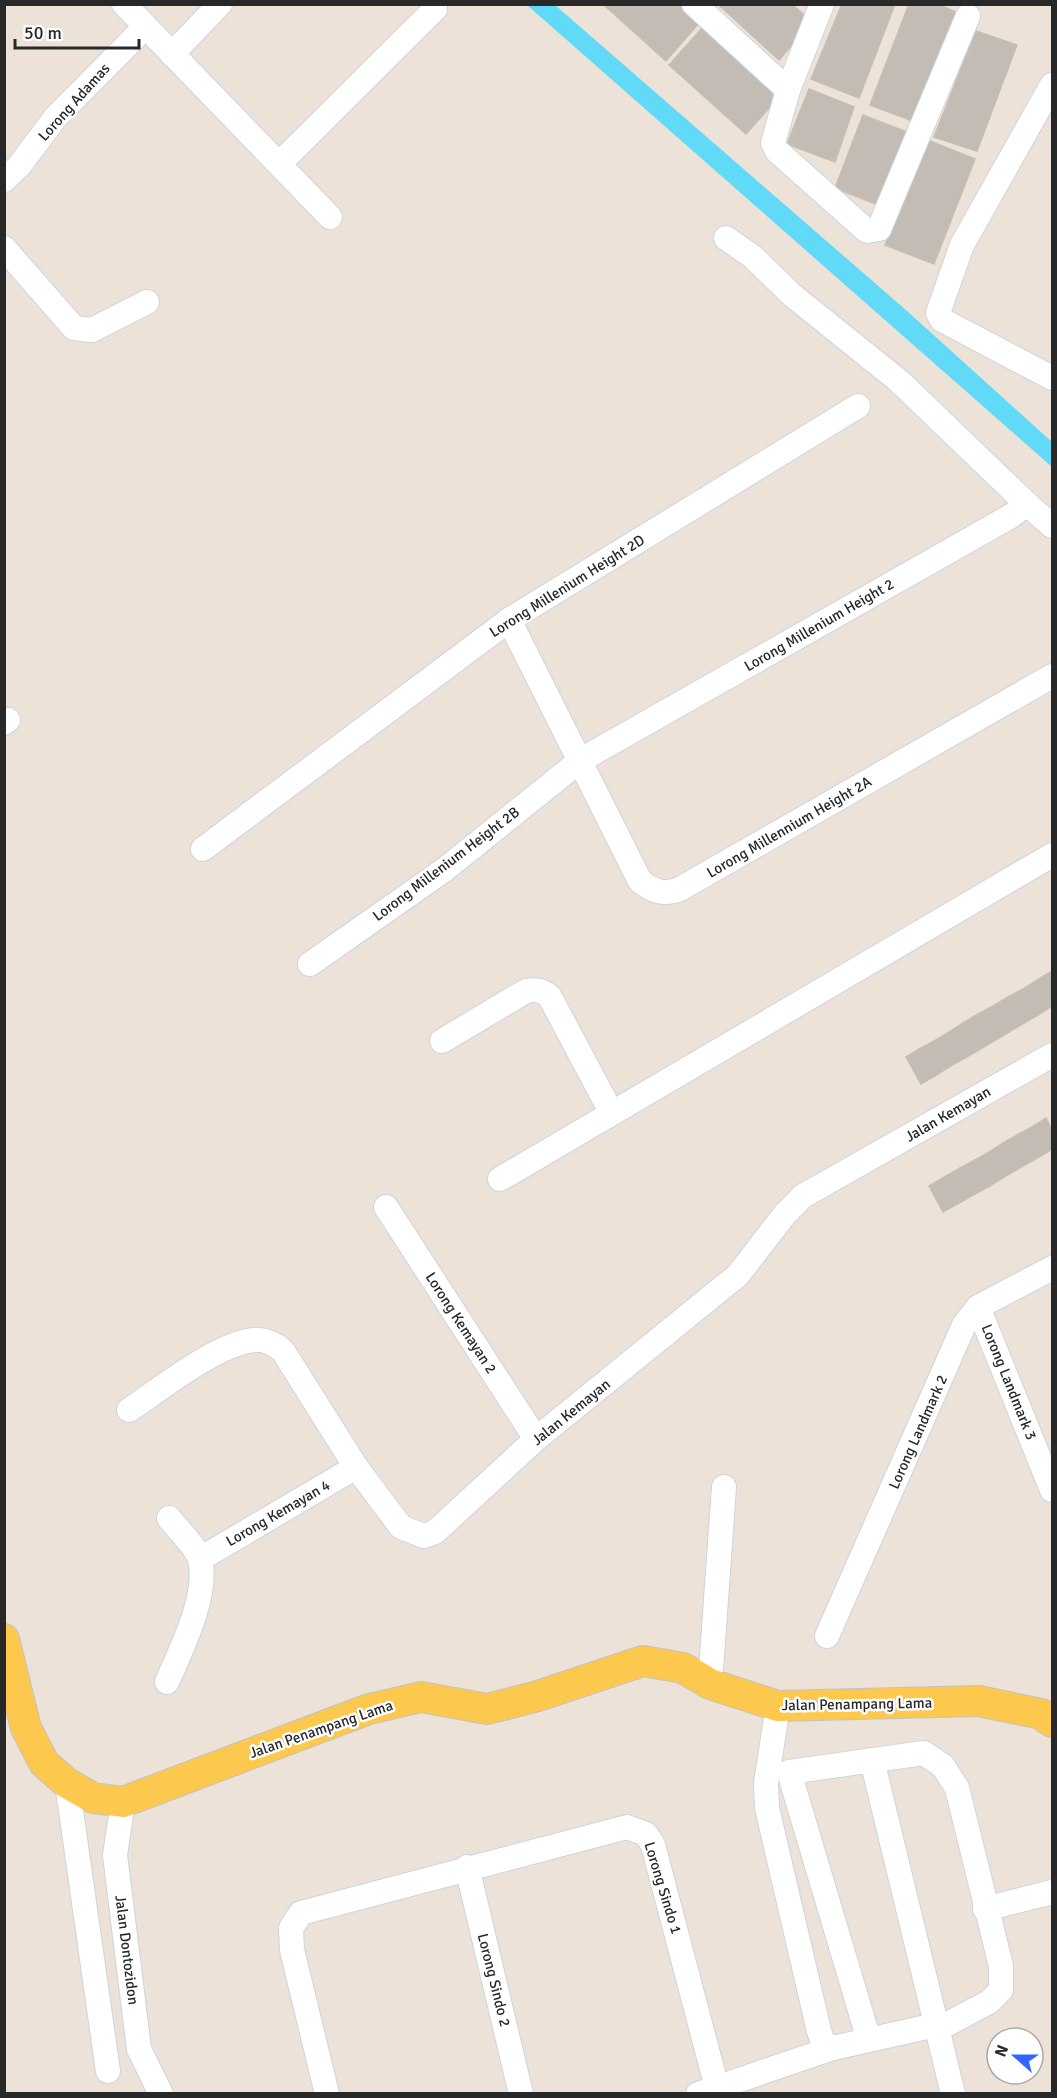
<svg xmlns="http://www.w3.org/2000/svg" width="1057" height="2098" font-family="Signika,sans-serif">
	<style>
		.water { fill: #61daf8 }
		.building { fill: #c3bcb5; stroke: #c7beb2; stroke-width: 1.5 }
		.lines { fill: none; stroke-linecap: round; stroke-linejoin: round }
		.minor-casing { stroke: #cdd3e3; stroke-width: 26 }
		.major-casing { stroke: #c3c3c3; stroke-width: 32 }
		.minor { stroke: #fff; stroke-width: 24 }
		.major { stroke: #fcc84d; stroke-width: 30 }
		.labels { text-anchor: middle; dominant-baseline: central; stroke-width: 5; stroke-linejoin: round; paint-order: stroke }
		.street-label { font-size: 15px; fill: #282828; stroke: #fff }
	</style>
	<rect width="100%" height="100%" fill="#ece2d8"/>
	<!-- water -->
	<polygon class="water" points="527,5 555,5 907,311 1052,442 1052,467"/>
	<!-- building -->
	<g class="building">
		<polygon points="603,4 678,4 699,23 666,61"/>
		<polygon points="721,4 792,4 812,22 779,60 720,6"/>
		<polygon points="842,4 895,4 859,98 811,79"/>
		<polygon points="909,4 937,4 958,13 918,123 870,105"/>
		<polygon points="702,28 779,97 746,134 669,65"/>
		<polygon points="976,31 1017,45 977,151 934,137"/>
		<polygon points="809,89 854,107 835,162 787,144"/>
		<polygon points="863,115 909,133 883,207 835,188"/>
		<polygon points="930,141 975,159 934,264 885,245"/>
		<polygon points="1052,971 1052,1006 1037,980"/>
		<polygon points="1037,980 1052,1006 1038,1015 1023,989"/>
		<polygon points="1023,989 1038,1015 1024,1023 1008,997"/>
		<polygon points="1008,997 1024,1023 1009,1032 993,1006"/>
		<polygon points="993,1006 1009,1032 994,1041 978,1014"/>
		<polygon points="978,1014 994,1041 979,1050 963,1023"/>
		<polygon points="963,1023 979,1050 965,1058 949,1032"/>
		<polygon points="949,1032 965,1058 949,1067 934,1041"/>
		<polygon points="934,1041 949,1067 935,1076 919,1049"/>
		<polygon points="919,1049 935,1076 921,1084 906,1057"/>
		<polygon points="1046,1118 1052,1130 1052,1149 1046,1153 1032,1127"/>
		<polygon points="1032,1127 1046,1153 1032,1161 1017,1135"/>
		<polygon points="1017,1135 1032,1161 1018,1169 1003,1143"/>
		<polygon points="1003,1143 1018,1169 1004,1177 989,1152"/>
		<polygon points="989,1152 1004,1177 990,1186 975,1160"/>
		<polygon points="975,1160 990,1186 975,1194 960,1168"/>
		<polygon points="960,1168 975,1194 961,1202 946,1176"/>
		<polygon points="946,1176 961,1202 943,1212 929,1186"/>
	</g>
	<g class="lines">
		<!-- minor casing -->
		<g class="minor-casing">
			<g id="minor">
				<polyline points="124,4 330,217"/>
				<polyline points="694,4 788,90"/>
				<polyline points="822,4 788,90 773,143 777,151 867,231 879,229 968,16"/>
				<polyline points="172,54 220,4"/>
				<polyline points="1052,85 962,245 938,313 942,320 1052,378"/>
				<polyline points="279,164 435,9 434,4"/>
				<polyline points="4,180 19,166 55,118 145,27"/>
				<polyline points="726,238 753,257 792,295 899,381 1027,504"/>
				<polyline points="4,248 74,328 92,330 147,302"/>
				<path d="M509 620 640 881C654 892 664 895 680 889L1052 676"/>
				<polyline points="4,723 8,720"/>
				<polyline points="203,849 509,620 858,406"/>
				<polyline points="310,964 444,870 581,760 1011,516 1027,504 1052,526"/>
				<path d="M442 1041 526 991C536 989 542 990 550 997L611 1112"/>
				<polyline points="500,1179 1052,855"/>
				<polyline points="386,1207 536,1439"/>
				<polyline points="978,1307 1052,1490"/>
				<path d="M129 1410C161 1389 216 1344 254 1340 265 1339 275 1344 283 1351L356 1467 401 1527 424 1536 435 1532 536 1439 738 1275 785 1214 803 1196 1052 1055"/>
				<polyline points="200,1559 356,1467"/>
				<polyline points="827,1636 964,1325 978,1307 1052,1268"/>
				<path d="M167 1682C181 1650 209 1594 200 1560 196 1546 178 1530 169 1518"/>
				<polyline points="710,1684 724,1487"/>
				<polyline points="778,1706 766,1783 767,1808 819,2031 823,2042 833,2048"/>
				<polyline points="872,1760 953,2094"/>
				<polyline points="67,1783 108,2071"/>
				<polyline points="123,1802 115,1855 139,2049 161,2094"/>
				<polyline points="467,1867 521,2094"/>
				<polyline points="985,1909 1052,1892"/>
				<polyline points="327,2094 292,1950 291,1928 301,1913 627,1827 646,1834 653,1845 717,2088"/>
				<polyline points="698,2094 833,2048 931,2026 938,2029 989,2002 1001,1990 1001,1966 957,1788 943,1766 924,1753 789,1772 869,2040"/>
			</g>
		</g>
		<!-- major casing -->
		<g class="major-casing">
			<polyline id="major" points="4,1639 26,1728 44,1763 67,1783 93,1798 123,1802 369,1709 421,1697 487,1709 538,1696 643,1661 683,1668 710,1684 778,1706 979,1701 1041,1714 1052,1722"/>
		</g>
		<!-- minor -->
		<use href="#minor" class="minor"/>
		<!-- major -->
		<use href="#major" class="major"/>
	</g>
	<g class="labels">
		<!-- street labels -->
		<g class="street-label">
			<text transform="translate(74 102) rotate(-48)">Lorong Adamas</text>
			<text transform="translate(567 586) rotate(-32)">Lorong Millenium Height 2D</text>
			<text transform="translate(819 625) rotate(-30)">Lorong Millenium Height 2</text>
			<text transform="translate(789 827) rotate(-30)">Lorong Millennium Height 2A</text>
			<text transform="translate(446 864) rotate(-37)">Lorong Millenium Height 2B</text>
			<text transform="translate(948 1114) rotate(-30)">Jalan Kemayan</text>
			<text transform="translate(461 1323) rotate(57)">Lorong Kemayan 2</text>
			<text transform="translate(1009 1382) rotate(68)">Lorong Landmark 3</text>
			<text transform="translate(571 1412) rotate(-39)">Jalan Kemayan</text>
			<text transform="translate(918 1432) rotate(-66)">Lorong Landmark 2</text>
			<text transform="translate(278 1513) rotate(-30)">Lorong Kemayan 4</text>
			<text transform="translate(857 1704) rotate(-1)">Jalan Penampang Lama</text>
			<text transform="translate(321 1729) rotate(-19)">Jalan Penampang Lama</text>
			<text transform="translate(663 1888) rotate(73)">Lorong Sindo 1</text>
			<text transform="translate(127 1950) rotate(83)">Jalan Dontozidon</text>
			<text transform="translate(494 1980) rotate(76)">Lorong Sindo 2</text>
		</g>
	</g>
	<!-- border -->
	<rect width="1057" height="2098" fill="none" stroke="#282828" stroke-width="12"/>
	<!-- north arrow -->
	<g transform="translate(1015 2056) rotate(291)"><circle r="28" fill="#ffffff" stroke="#a9a9a9" stroke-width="1.5"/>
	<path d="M0-4.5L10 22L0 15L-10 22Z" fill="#3266ff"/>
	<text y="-9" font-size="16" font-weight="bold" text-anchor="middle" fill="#282828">N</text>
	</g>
	<!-- scale -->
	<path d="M15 39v9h124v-9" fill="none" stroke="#282828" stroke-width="3"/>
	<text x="24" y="39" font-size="18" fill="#282828" stroke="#ffffff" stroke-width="4.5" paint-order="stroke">50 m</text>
</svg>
